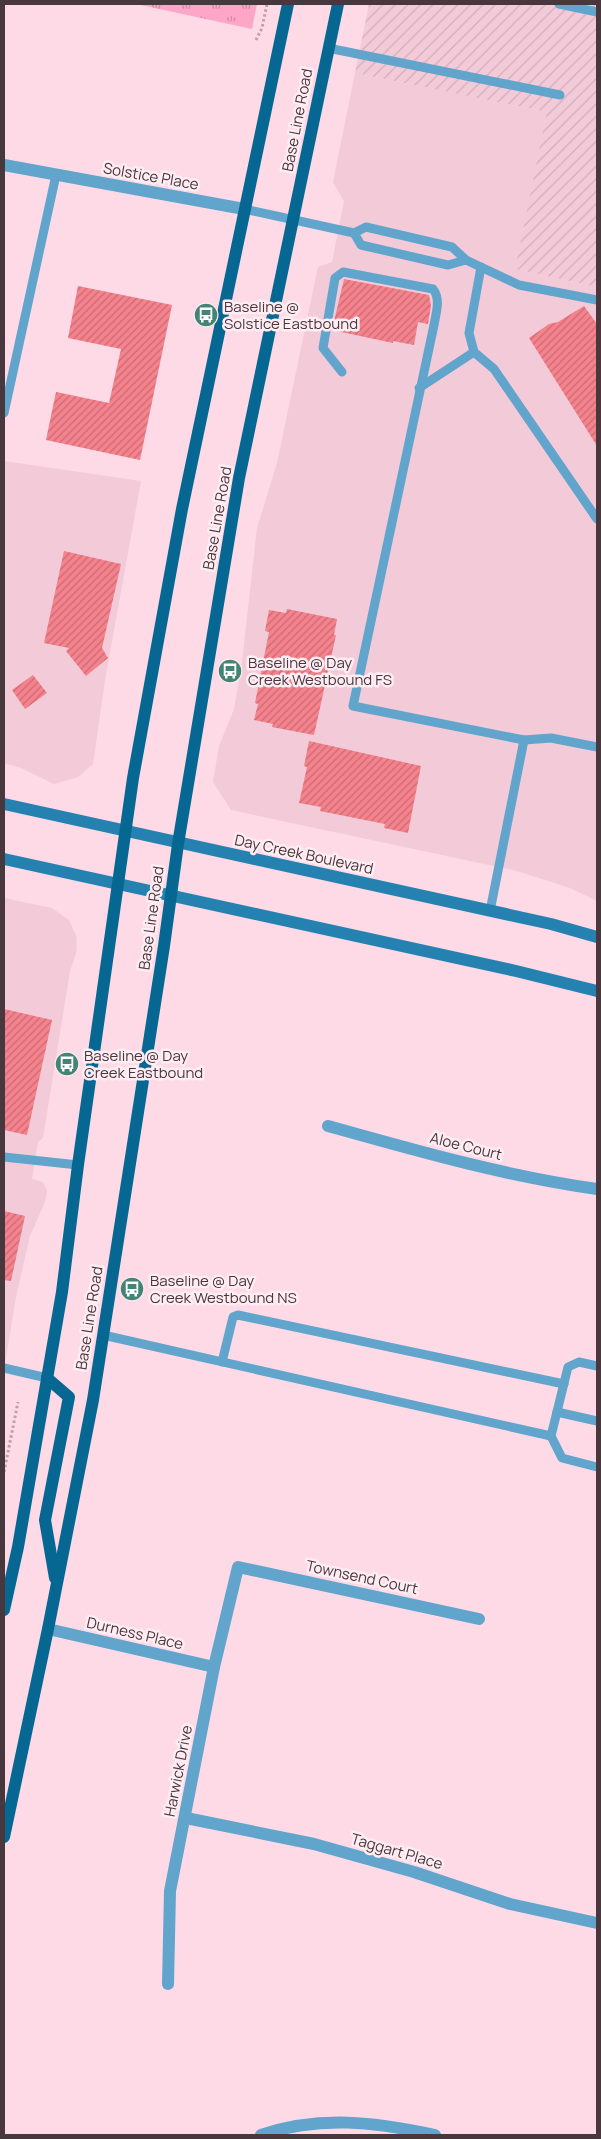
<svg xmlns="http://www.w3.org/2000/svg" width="601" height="2139" font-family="Manrope,sans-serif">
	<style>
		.built { fill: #f3cad8 }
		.industrial { fill: url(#industrial-furrows) }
		.grass { fill: url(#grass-tufts) }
		.building { fill: url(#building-hatch) }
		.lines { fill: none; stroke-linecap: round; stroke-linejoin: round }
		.path { stroke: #bda0aa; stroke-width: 3; stroke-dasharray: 2.5 2.5; stroke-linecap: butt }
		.lane { stroke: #61a5cc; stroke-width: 9 }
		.street { stroke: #61a5cc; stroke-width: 12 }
		.secondary { stroke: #2582b0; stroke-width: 12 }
		.primary { stroke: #066892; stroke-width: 12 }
		.labels { text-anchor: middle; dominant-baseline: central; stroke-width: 5; stroke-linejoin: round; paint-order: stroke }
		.street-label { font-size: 15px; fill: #49373e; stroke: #ffedf3 }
		.poi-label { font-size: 15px; fill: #49373e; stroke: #ffedf3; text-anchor: start }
	</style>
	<defs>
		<pattern id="industrial-furrows" width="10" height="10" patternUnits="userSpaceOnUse" patternTransform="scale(1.25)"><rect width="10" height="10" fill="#f3cad8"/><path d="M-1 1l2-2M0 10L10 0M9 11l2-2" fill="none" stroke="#d2aeba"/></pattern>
		<pattern id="grass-tufts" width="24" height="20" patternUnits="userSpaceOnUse" patternTransform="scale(1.25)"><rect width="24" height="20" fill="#fea6c7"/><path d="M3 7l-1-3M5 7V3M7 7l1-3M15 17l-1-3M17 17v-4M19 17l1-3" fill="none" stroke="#d088a3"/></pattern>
		<pattern id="building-hatch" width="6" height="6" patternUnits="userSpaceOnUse" patternTransform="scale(1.25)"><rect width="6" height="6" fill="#f5828c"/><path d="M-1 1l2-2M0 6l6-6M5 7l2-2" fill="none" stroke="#c86b74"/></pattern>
	</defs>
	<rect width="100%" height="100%" fill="#fddae6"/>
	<!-- built -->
	<g class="built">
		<polygon points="355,73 548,112 515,269 597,287 597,901 570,888 517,871 231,810 213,782 219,746 234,709 241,671 257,528 277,463 318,267 332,262 344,201 333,182"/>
		<polygon points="4,461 141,481 105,680 93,764 78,777 54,784 21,768 4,763"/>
		<polygon points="4,898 52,908 69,920 77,938 76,953 70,971 43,1138 38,1142 32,1179 43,1182 47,1191 45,1202 30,1236 16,1297 4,1371"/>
	</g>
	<!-- industrial -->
	<polygon class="industrial" points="369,4 597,4 597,287 515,269 547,112 355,73"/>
	<!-- grass -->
	<polygon class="grass" points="136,4 257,4 252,29"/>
	<!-- building -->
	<g class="building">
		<polygon points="344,279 429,295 431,306 428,324 418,322 414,345 393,341 393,343 332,330"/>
		<polygon points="78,286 172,305 140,460 46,440 56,392 109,403 121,349 68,338"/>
		<polygon points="584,306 597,324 597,446 529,338 549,324 558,322"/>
		<polygon points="64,551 121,564 102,648 108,658 86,676 66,651 69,648 44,643"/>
		<polygon points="287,609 337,619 334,635 336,635 314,735 272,727 273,724 254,720 258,704 255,703 269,632 265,631 269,610 286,613"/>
		<polygon points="33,675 47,693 25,709 12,690"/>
		<polygon points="309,741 421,766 408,833 384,828 385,824 320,811 321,807 299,803 307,767 304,766"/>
		<polygon points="4,1009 52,1020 27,1135 4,1130"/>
		<polygon points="4,1211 25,1216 11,1281 4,1280"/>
	</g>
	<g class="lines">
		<!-- path -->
		<g class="path">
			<polyline points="256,40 262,28 267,4"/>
			<polyline points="4,1472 18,1402"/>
		</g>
		<!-- lane -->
		<g class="lane">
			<polyline points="559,4 597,12"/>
			<polyline points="328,48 560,95"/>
			<polyline points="244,209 354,233 366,227 452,247 466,260 519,285 597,300"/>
			<polyline points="354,233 361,245 448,265 466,260"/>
			<polyline points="481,267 469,333 474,352 494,369 597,519"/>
			<path d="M342 372 323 348 335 278 343 272 433 289C441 299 436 313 434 325L353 706 524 740 551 738 597 747"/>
			<polyline points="419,388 474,352"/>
			<polyline points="4,413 56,175"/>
			<polyline points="490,911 524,740"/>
			<polyline points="4,1157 78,1165"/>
			<polyline points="103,1335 551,1436"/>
			<polyline points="222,1362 233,1317 238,1315 564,1384"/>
			<polyline points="597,1366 579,1362 568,1367 551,1436 562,1458 597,1467"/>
			<polyline points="4,1368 47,1378"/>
			<polyline points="557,1412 597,1421"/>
		</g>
		<!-- street -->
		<g class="street">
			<polyline points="4,165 244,209"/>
			<path d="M328 1126C417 1151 505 1176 597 1189"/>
			<polyline points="48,1629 214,1667"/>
			<polyline points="186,1818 314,1844 414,1872 510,1904 597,1923"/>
			<polyline points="168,1984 170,1891 214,1667 238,1567 479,1619"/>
			<path d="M261 2135C319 2115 376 2122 435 2135"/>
		</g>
		<!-- secondary -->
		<g class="secondary">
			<polyline points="4,804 551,924 597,937"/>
			<polyline points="4,859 516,971 597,991"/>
		</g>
		<!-- primary -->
		<g class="primary">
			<polyline points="47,1378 69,1397 45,1520 55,1578"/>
			<polyline points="4,1610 18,1547 62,1292 78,1165 133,778 182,509 288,4"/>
			<polyline points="4,1837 48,1629 93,1400 164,946 178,844 239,478 338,4"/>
		</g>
	</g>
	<!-- icons -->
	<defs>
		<g id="bus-disc" transform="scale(1.25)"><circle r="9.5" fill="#438474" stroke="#ffedf3"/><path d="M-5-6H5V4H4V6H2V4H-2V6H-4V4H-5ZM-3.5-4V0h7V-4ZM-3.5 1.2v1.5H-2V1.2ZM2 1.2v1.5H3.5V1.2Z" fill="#fff"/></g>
	</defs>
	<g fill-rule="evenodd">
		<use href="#bus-disc" x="206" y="315"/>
		<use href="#bus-disc" x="230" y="671"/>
		<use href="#bus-disc" x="67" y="1064"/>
		<use href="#bus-disc" x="132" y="1289"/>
	</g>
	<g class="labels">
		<!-- street labels -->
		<g class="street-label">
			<text transform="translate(297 120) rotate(-79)">Base Line Road</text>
			<text transform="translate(151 176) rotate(10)">Solstice Place</text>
			<text transform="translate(217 518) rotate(-80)">Base Line Road</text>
			<text transform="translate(304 854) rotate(12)">Day Creek Boulevard</text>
			<text transform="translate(151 918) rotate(-82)">Base Line Road</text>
			<text transform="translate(466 1146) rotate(14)">Aloe Court</text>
			<text transform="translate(89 1318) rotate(-81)">Base Line Road</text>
			<text transform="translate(362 1577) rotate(12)">Townsend Court</text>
			<text transform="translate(135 1633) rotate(13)">Durness Place</text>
			<text transform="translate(178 1771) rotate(-79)">Harwick Drive</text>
			<text transform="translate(397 1851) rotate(16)">Taggart Place</text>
		</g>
		<!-- poi labels -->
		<g class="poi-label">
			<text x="224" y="306">Baseline @<tspan x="224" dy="17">Solstice Eastbound</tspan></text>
			<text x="248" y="662">Baseline @ Day<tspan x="248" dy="17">Creek Westbound FS</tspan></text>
			<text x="84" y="1055">Baseline @ Day<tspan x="84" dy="17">Creek Eastbound</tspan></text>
			<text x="150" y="1280">Baseline @ Day<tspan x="150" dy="17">Creek Westbound NS</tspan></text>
		</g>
	</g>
	<!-- border -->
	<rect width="601" height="2139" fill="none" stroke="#49373e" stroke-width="10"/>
</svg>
